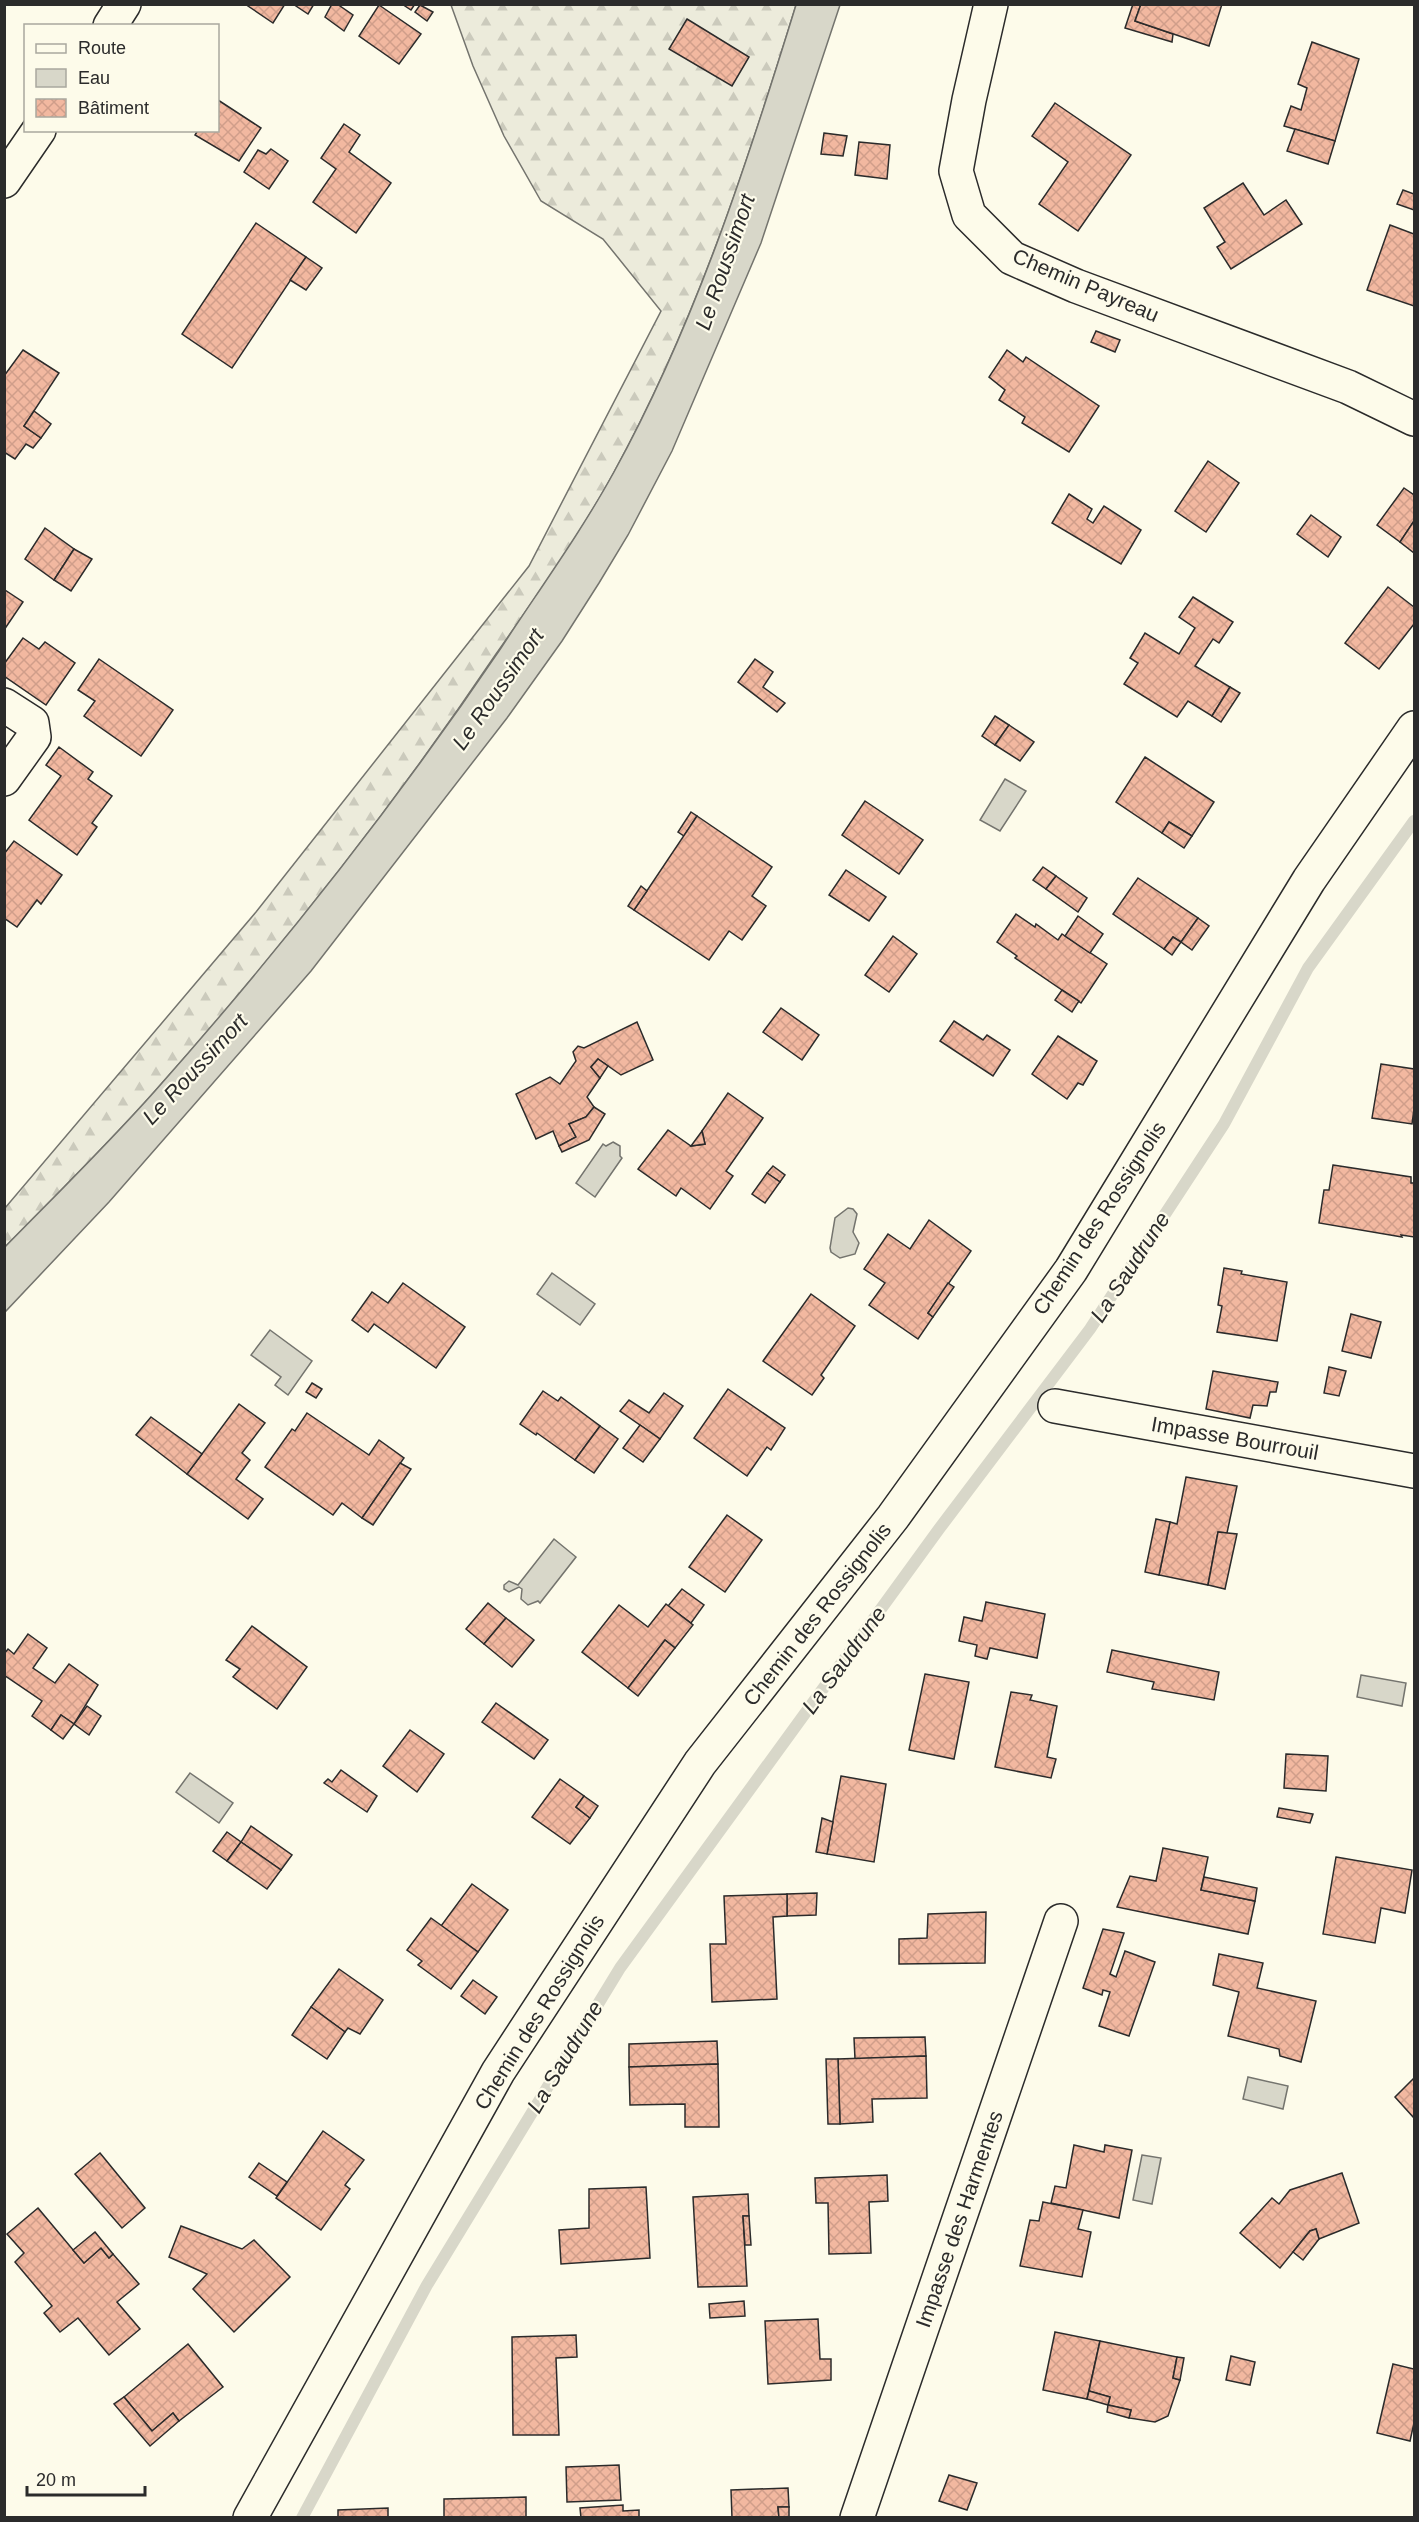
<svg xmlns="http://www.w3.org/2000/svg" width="1419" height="2522" font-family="Helvetica,sans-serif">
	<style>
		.forest { fill: url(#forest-firs); stroke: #74746e; stroke-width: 1.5 }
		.water { fill: #d8d7c9; stroke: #74746e; stroke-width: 1.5 }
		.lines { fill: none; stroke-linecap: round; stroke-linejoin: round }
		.stream { stroke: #d8d7c9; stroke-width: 12 }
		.building { fill: url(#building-cross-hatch); stroke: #2b2b2b; stroke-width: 1.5 }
		.street-casing { stroke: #2b2b2b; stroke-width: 36 }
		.street { stroke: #fdfbea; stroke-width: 33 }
		.labels { text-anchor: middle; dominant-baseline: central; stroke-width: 4.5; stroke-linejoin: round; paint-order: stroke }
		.street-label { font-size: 21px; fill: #2b2b2b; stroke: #fdfbea }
		.water-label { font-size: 22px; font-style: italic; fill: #2b2b2b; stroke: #fdfbea }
	</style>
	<defs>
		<pattern id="forest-firs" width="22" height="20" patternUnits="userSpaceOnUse" patternTransform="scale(1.5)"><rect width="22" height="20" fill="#ecebdb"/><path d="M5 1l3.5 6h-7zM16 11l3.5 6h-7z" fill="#cbcabc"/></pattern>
		<pattern id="building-cross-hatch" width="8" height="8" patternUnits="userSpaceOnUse" patternTransform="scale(1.5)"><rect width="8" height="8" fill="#f2b8a0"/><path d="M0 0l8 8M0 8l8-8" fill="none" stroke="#d09e8a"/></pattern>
	</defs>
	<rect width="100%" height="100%" fill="#fdfbea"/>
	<!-- forest -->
	<path class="forest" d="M451 5H796C747 164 695 324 614 472 580 535 537 595 496 654 393 807 278 953 155 1091 107 1145 55 1196 5 1247V1208L256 912 529 566 661 311 603 239 541 201 504 136 473 66Z"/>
	<!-- water -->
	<g class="water">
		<path d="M796 5H840L761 243 672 451 628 535 599 583 562 641 507 718 311 971 109 1202 5 1312V1247C55 1196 107 1145 155 1091 279 951 396 803 501 648 539 590 581 532 614 472 695 325 747 164 796 5Z"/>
		<polygon points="1005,779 1026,791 1000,831 980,820"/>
		<polygon points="613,1142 620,1146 620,1156 622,1158 595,1197 576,1183 603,1144 606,1146"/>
		<polygon points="848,1208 853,1209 857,1214 853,1232 859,1243 855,1254 840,1258 831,1252 830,1248 835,1218"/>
		<polygon points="552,1273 595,1304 580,1325 537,1294"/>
		<polygon points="270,1330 312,1361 288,1395 275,1385 281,1377 251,1355"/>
		<polygon points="554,1539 576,1557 540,1603 538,1601 528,1605 521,1599 522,1589 519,1587 509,1592 504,1589 504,1585 509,1581 518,1585"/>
		<polygon points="1361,1675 1406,1683 1402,1706 1357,1697"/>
		<polygon points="190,1773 233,1803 219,1823 176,1792"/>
		<polygon points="1248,2077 1288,2086 1283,2109 1243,2099"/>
		<polygon points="1142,2155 1161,2158 1152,2204 1133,2200"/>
	</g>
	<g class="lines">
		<!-- stream -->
		<polyline class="stream" points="302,2518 427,2285 620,1968 939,1529 1090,1329 1224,1124 1308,968 1414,821"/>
	</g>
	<!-- building -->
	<g class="building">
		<polygon points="245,4 285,4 273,23"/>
		<polygon points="293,4 314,4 308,14"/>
		<polygon points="332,4 337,4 353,15 344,31 325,17"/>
		<polygon points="402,4 415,4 411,10"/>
		<polygon points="1133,4 1141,4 1135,21 1173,34 1172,42 1125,28"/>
		<polygon points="1141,4 1222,4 1209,46 1135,21"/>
		<polygon points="379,5 421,34 399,64 359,36"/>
		<polygon points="420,5 433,12 427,21 415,12"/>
		<polygon points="687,19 749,57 732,86 669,49"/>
		<polygon points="1312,42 1359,59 1335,141 1284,126 1291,106 1301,110 1307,88 1298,84"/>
		<polygon points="218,100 261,128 239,161 195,135 198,130 218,130"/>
		<polygon points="1055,103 1131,155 1078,231 1039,204 1068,162 1032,136"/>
		<polygon points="344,124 360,135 349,152 391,183 356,233 313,202 336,169 321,158"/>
		<polygon points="1295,129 1335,141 1328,164 1287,151"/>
		<polygon points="824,133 847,136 843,156 821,154"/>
		<polygon points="859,142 890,145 887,179 855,175"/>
		<polygon points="271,149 288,161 269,189 244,172 258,150 266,154"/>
		<polygon points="1243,183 1264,215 1286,200 1302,224 1231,269 1217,247 1225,242 1204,208"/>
		<polygon points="1403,190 1414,194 1414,210 1397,204"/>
		<polygon points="256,223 306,257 232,368 182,334"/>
		<polygon points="1390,225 1414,234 1414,306 1367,290"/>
		<polygon points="306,257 322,268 306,290 290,280"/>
		<polygon points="1096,331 1120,340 1115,352 1091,342"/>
		<polygon points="23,350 59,373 24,426 41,438 33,448 26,444 15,459 4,452 4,376"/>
		<polygon points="1007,350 1023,362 1026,357 1099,406 1069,452 1022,423 1025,417 999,400 1005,390 989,377"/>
		<polygon points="34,411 51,424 41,438 24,426"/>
		<polygon points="1208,461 1239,483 1206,532 1175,511"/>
		<polygon points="1404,488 1414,495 1414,521 1400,542 1377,525"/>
		<polygon points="1069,494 1092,509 1087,519 1093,523 1104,506 1141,530 1121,564 1052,523"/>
		<polygon points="1311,515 1341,537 1328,557 1297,534"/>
		<polygon points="1414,521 1414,553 1400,542"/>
		<polygon points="45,528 74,549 54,580 25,559"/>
		<polygon points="74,549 92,559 71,591 54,580"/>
		<polygon points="1388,587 1414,607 1414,624 1379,669 1345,643"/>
		<polygon points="5,590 23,602 4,630 4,590"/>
		<polygon points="1193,597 1233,622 1219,643 1213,639 1195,666 1230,687 1212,716 1188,701 1177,717 1124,684 1138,663 1130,658 1145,633 1179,654 1195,628 1179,617"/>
		<polygon points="23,638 39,649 45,642 75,663 46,705 4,676 4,664"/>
		<polygon points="99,659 173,710 141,756 84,716 95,701 78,690"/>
		<polygon points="755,659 773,672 763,687 785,703 777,712 738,682"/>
		<polygon points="1230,687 1240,693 1221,722 1212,716"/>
		<polygon points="995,716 1009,725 995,745 982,736"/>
		<polygon points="1009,725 1034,742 1020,761 995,745"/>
		<polygon points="59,747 93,772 88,779 112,796 92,823 97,827 77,855 29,820 61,776 46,765"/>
		<polygon points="1145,757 1214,802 1192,836 1169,822 1162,833 1116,802"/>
		<polygon points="865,801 923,840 899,874 842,835"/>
		<polygon points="691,812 697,816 684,836 678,832"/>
		<polygon points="697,816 772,867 752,896 766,906 742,940 729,931 709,960 634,910"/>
		<polygon points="1169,822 1192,836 1184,848 1162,833"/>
		<polygon points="14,841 62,875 41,904 37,900 17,927 4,918 4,854"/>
		<polygon points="1043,867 1056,876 1046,889 1033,880"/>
		<polygon points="846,870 886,897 869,921 829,895"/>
		<polygon points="1056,876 1087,898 1078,912 1046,889"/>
		<polygon points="1138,878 1198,918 1181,942 1173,937 1164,949 1113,914"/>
		<polygon points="641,886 647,891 634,910 628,906"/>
		<polygon points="1016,914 1035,927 1036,924 1058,940 1062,934 1107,964 1081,1003 1015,958 1017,956 997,942"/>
		<polygon points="1078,916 1103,934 1090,953 1065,936"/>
		<polygon points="1198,918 1209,926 1192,950 1181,942"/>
		<polygon points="893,936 917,954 889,992 865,975"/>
		<polygon points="1173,937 1181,942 1172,955 1164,949"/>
		<polygon points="1062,990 1079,1001 1072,1012 1055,1000"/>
		<polygon points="781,1008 819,1035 802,1060 763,1032"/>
		<polygon points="954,1021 983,1040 987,1035 1010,1050 993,1076 940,1041"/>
		<polygon points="637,1022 653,1060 621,1075 598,1059 591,1067 600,1078 587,1097 594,1107 586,1117 569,1124 576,1137 559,1146 553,1131 536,1139 516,1094 550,1077 560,1084 576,1061 573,1052 578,1046 584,1048"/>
		<polygon points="1058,1036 1097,1061 1083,1085 1078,1083 1067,1099 1032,1074"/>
		<polygon points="598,1059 608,1066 600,1078 591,1067"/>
		<polygon points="1381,1064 1414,1069 1414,1109 1412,1124 1372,1118"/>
		<polygon points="728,1093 763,1118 726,1171 733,1176 710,1209 681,1188 676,1196 638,1169 668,1130 691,1146 705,1144 702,1131"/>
		<polygon points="594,1107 605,1114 589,1140 562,1152 559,1146 576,1137 569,1124 586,1117"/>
		<polygon points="702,1131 705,1144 691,1146"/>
		<polygon points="1333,1165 1411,1177 1411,1183 1414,1183 1414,1237 1401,1235 1402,1237 1319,1223 1324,1190 1329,1190"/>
		<polygon points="773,1166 785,1175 780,1182 767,1173"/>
		<polygon points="767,1173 780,1182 765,1203 752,1194"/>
		<polygon points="929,1220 971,1251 928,1313 933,1317 918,1339 869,1305 885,1283 864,1269 888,1234 910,1249"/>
		<polygon points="1224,1268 1242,1271 1241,1274 1287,1282 1277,1341 1217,1332 1222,1306 1218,1305"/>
		<polygon points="403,1283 465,1327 436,1368 374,1324 368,1332 352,1320 372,1292 388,1303"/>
		<polygon points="948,1283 954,1287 933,1317 928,1313"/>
		<polygon points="811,1294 855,1326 821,1375 824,1378 812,1395 763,1361"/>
		<polygon points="1351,1314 1381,1322 1371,1358 1342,1351"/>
		<polygon points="1329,1367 1346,1371 1339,1396 1324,1393"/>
		<polygon points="1213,1371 1278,1382 1276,1392 1270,1392 1267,1406 1253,1405 1250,1418 1206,1409"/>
		<polygon points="312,1383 322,1389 316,1398 306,1392"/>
		<polygon points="728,1389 785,1428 771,1450 767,1447 747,1476 694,1438"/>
		<polygon points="543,1391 558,1401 561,1397 600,1426 575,1460 537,1433 536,1435 520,1424"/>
		<polygon points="664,1393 683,1406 660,1439 620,1411 629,1400 649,1413"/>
		<polygon points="239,1404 265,1423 242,1453 250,1460 236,1479 263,1499 248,1519 187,1474"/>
		<polygon points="307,1413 369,1455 379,1440 404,1458 362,1518 342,1503 333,1515 265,1467 292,1429 295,1431"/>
		<polygon points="151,1417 202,1454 187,1474 136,1435"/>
		<polygon points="640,1425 660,1439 643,1462 623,1448"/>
		<polygon points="600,1426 618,1439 594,1473 575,1460"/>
		<polygon points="400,1463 411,1469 373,1525 362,1518"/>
		<polygon points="1186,1477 1237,1486 1227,1533 1218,1532 1208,1585 1159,1575 1170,1522 1177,1524"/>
		<polygon points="727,1515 762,1540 725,1592 689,1567"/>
		<polygon points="1156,1519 1170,1522 1159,1575 1145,1572"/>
		<polygon points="1218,1532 1237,1534 1225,1589 1208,1585"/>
		<polygon points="682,1589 704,1605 691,1623 668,1606"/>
		<polygon points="986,1602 1045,1614 1037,1658 990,1648 987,1659 975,1656 977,1645 959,1641 964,1617 982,1621"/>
		<polygon points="488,1603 506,1618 484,1644 466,1629"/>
		<polygon points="666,1604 693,1625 675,1648 665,1640 628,1688 582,1652 619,1605 648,1627"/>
		<polygon points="506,1618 534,1640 512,1667 484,1644"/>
		<polygon points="252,1626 307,1667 277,1709 233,1677 240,1669 226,1660"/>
		<polygon points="28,1634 47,1648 33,1668 55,1683 69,1664 98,1685 74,1724 61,1715 51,1730 32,1716 42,1701 4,1675 4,1654 8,1649 14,1654"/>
		<polygon points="665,1640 675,1648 638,1696 628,1688"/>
		<polygon points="1112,1650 1219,1672 1214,1700 1152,1689 1154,1682 1107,1672"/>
		<polygon points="925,1674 969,1682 954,1759 909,1750"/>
		<polygon points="1011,1692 1032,1695 1030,1700 1057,1706 1047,1757 1056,1759 1051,1778 995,1767"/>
		<polygon points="496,1703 548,1740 534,1759 482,1722"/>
		<polygon points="87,1706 101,1716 89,1735 74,1724"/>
		<polygon points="61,1715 74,1724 63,1739 51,1730"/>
		<polygon points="410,1730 444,1754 417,1792 383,1766"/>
		<polygon points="1286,1754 1328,1756 1326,1791 1284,1788"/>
		<polygon points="341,1770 377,1796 367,1812 324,1783 328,1779 332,1782"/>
		<polygon points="841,1776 886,1784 874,1862 827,1854"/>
		<polygon points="560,1779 584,1796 576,1807 590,1818 570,1844 532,1817"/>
		<polygon points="584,1796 598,1806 590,1818 576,1807"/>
		<polygon points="1279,1808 1313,1814 1310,1823 1277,1817"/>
		<polygon points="822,1818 833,1822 827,1854 816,1852"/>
		<polygon points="251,1826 292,1855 281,1870 241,1842"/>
		<polygon points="227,1832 241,1842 227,1861 213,1851"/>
		<polygon points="241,1842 281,1870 267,1889 227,1861"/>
		<polygon points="1163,1848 1208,1857 1201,1890 1255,1901 1248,1934 1117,1907 1130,1876 1156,1881"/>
		<polygon points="1336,1857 1412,1870 1405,1913 1381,1908 1375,1943 1323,1934"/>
		<polygon points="1204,1877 1257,1888 1255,1901 1201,1890"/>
		<polygon points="472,1884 508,1910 478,1952 441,1926"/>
		<polygon points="817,1893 816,1915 787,1916 787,1894"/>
		<polygon points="787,1894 787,1916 773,1917 777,1999 712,2002 710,1944 726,1944 724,1896"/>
		<polygon points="986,1912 985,1963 899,1964 899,1939 927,1938 928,1914"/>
		<polygon points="431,1918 478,1952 451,1989 418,1965 422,1961 407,1950"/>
		<polygon points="1103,1929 1124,1933 1110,1974 1116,1977 1125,1951 1155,1962 1129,2036 1099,2026 1110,1992 1103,1990 1102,1995 1083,1988"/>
		<polygon points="1219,1954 1263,1963 1257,1988 1316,2001 1301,2062 1280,2056 1279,2049 1228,2036 1239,1992 1213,1985"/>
		<polygon points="339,1969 383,2000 360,2034 348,2028 345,2032 311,2007"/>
		<polygon points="473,1980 497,1997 485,2014 461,1996"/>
		<polygon points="311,2007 345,2032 327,2059 292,2035"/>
		<polygon points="925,2037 926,2056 855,2059 854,2038"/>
		<polygon points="717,2041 718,2064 629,2067 629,2044"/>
		<polygon points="926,2056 927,2098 872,2099 873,2122 840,2124 838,2059"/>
		<polygon points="826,2059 838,2059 840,2124 828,2124"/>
		<polygon points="718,2064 719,2127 685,2127 685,2104 630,2105 629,2067"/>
		<polygon points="1414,2078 1414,2118 1395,2097"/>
		<polygon points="323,2131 364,2160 345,2185 350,2189 321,2230 276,2198"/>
		<polygon points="1074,2145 1104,2152 1105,2145 1132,2150 1119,2218 1051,2203 1055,2186 1066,2188"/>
		<polygon points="100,2153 145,2208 122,2228 75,2174"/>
		<polygon points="259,2163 287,2182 277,2196 249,2177"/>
		<polygon points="1342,2173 1359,2223 1319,2239 1316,2229 1310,2231 1280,2268 1240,2233 1272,2198 1279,2204 1290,2190"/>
		<polygon points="887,2175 888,2201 869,2202 871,2253 829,2254 828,2203 816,2203 815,2178"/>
		<polygon points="646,2187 650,2258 561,2264 559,2230 589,2228 589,2189"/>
		<polygon points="748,2194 749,2216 743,2216 747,2286 698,2287 693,2197"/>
		<polygon points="1043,2202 1083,2210 1078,2229 1091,2232 1082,2277 1020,2266 1030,2220 1039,2221"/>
		<polygon points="38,2208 84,2263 101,2248 109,2258 113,2254 139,2284 117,2302 140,2329 109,2355 78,2318 60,2332 44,2313 52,2306 15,2262 24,2253 7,2234"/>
		<polygon points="743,2216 749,2216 751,2245 745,2245"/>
		<polygon points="181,2226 242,2249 254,2240 290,2277 234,2332 193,2289 207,2274 169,2257"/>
		<polygon points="1316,2229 1319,2239 1303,2260 1293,2252 1310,2231"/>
		<polygon points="95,2232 113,2254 109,2258 101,2248 84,2263 73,2250"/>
		<polygon points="744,2301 745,2316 710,2318 709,2304"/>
		<polygon points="818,2319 820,2359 831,2359 831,2380 768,2384 765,2321"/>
		<polygon points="1055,2332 1100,2341 1087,2399 1043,2390"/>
		<polygon points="576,2335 577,2357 556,2358 559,2435 513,2435 512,2337"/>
		<polygon points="1100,2341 1177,2357 1173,2378 1180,2380 1168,2416 1155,2422 1129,2418 1131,2410 1108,2405 1110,2397 1089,2391"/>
		<polygon points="188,2344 223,2387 179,2421 173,2413 152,2431 124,2397"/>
		<polygon points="1231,2356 1255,2362 1250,2385 1226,2380"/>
		<polygon points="1177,2357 1184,2358 1180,2380 1173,2378"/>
		<polygon points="1393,2364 1414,2369 1414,2423 1410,2441 1377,2433"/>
		<polygon points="1089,2391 1110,2397 1108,2405 1087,2399"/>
		<polygon points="124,2397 152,2431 173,2413 179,2421 150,2446 114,2404"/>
		<polygon points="1108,2405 1131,2410 1129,2418 1107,2412"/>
		<polygon points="619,2465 621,2500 567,2502 566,2467"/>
		<polygon points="949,2475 977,2483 967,2510 939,2501"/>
		<polygon points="788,2488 789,2507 778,2507 779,2518 732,2518 731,2490"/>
		<polygon points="526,2497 526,2518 444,2517 444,2499"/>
		<polygon points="623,2505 623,2511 639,2510 639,2518 581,2518 580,2508"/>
		<polygon points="778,2507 789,2507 789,2518 779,2518"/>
		<polygon points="388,2508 388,2518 338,2518 338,2510"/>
	</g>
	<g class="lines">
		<!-- street casing -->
		<g class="street-casing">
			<g id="street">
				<polyline points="991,4 969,100 956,171 969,215 1012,258 1076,286 1348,387 1414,419"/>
				<polyline points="110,26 124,4"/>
				<polyline points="4,181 39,130"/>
				<polyline points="4,705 32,723 34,737 4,779"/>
				<polyline points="1055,1406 1414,1471"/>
				<polyline points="250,2518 498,2072 700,1763 893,1517 1071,1270 1309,880 1414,728"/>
				<polyline points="857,2518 1061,1921"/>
			</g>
		</g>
		<!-- street -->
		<use href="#street" class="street"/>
	</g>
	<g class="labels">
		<!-- street labels -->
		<g class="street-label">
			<text transform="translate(1086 285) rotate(23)">Chemin Payreau</text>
			<text transform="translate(1099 1218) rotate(-57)">Chemin des Rossignolis</text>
			<text transform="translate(1235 1438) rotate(10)">Impasse Bourrouil</text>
			<text transform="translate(817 1614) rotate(-52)">Chemin des Rossignolis</text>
			<text transform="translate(539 2012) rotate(-58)">Chemin des Rossignolis</text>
			<text transform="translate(959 2219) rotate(-71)">Impasse des Harmentes</text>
		</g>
		<!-- water labels -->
		<g class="water-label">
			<text transform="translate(725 262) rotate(-71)">Le Roussimort</text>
			<text transform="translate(498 689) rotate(-55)">Le Roussimort</text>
			<text transform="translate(195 1069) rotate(-47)">Le Roussimort</text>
			<text transform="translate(1130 1267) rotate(-57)">La Saudrune</text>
			<text transform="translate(844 1660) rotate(-54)">La Saudrune</text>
			<text transform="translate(565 2057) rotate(-59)">La Saudrune</text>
		</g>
	</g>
	<!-- border -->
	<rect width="1419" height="2522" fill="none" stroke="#2b2b2b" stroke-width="12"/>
	<!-- legend -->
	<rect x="24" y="24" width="195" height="108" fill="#fdfbea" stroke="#a9a89e" stroke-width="1.5"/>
	<rect x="36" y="44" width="30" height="9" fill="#fdfbea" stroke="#a9a89e" stroke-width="1.5"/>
	<text x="78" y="54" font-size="18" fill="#2b2b2b">Route</text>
	<rect x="36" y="69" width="30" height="18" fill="#d8d7c9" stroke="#a9a89e" stroke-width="1.5"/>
	<text x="78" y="84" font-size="18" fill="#2b2b2b">Eau</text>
	<rect x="36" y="99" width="30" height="18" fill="url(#building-cross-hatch)" stroke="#a9a89e" stroke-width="1.5"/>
	<text x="78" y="114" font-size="18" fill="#2b2b2b">Bâtiment</text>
	<!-- scale -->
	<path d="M27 2486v9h118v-9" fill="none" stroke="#2b2b2b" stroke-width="3"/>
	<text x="36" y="2486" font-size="18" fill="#2b2b2b" stroke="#fdfbea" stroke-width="4.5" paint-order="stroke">20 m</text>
</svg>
